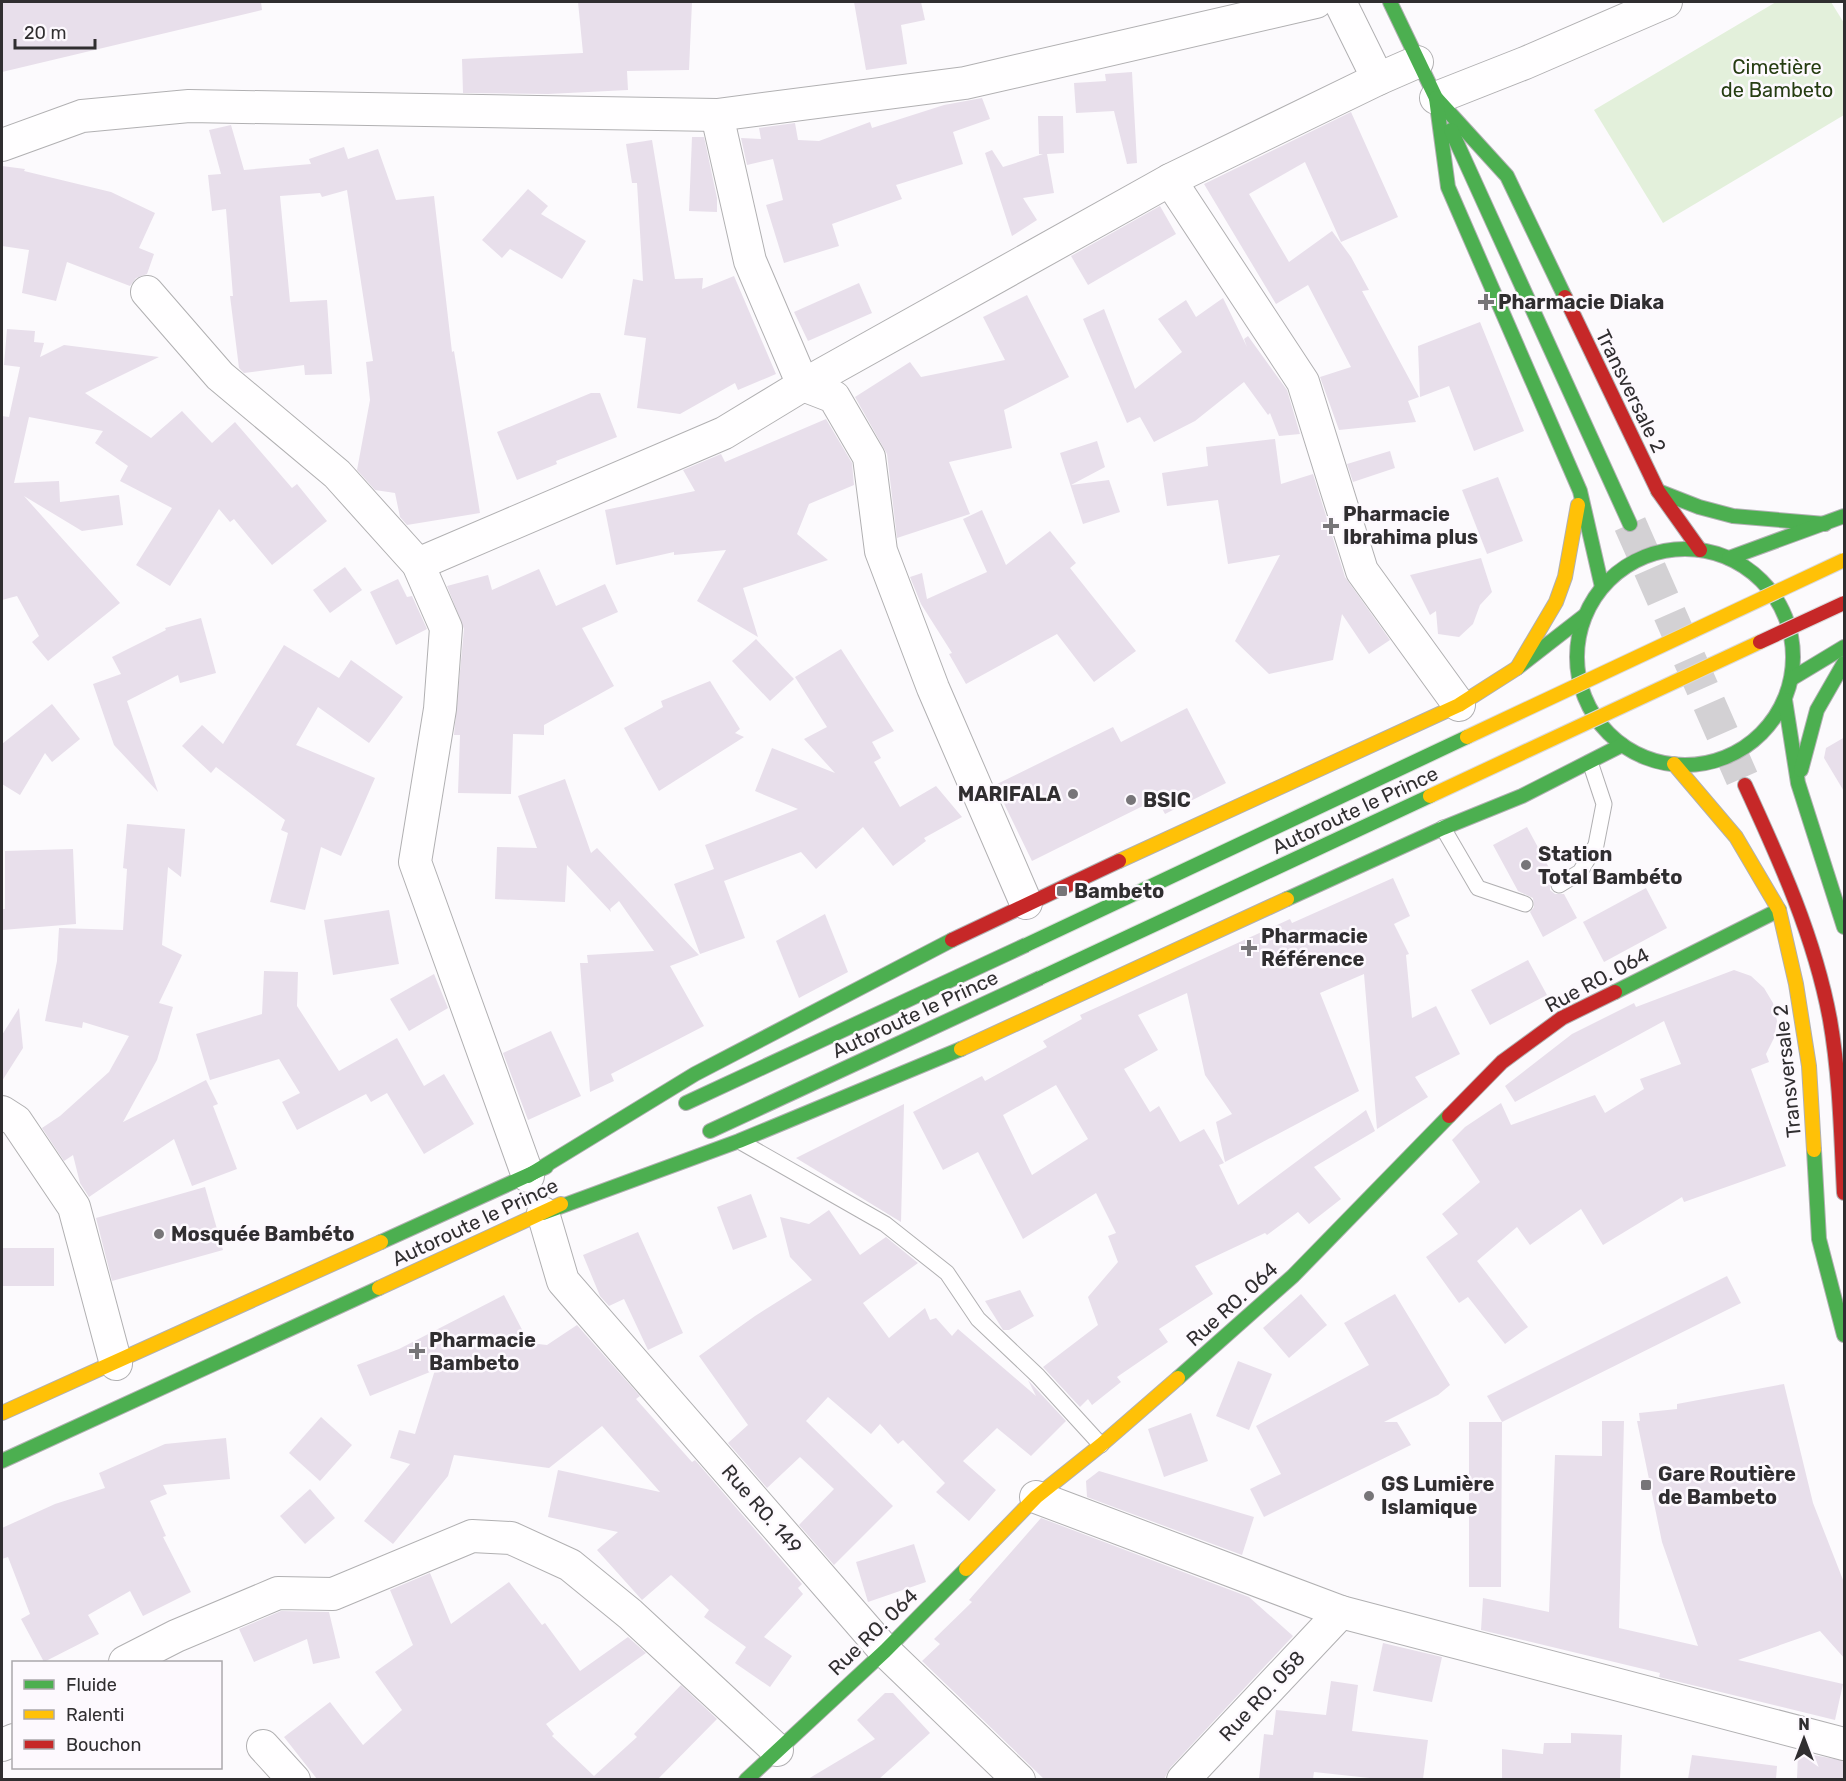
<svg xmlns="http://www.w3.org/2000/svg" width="1846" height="1781" font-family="Rubik,sans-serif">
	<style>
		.green { fill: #e3f0db }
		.building { fill: #e8dfeb; fill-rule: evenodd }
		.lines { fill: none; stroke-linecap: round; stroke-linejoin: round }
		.secondary-tunnel { stroke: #d3d1d4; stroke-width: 33; stroke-dasharray: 33 16; stroke-linecap: butt }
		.lane-casing { stroke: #b1b0b2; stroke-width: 17 }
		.street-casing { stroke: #b1b0b2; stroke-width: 34 }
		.fast-casing { stroke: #b1b0b2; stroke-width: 16 }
		.slow-casing { stroke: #b1b0b2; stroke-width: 16 }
		.jam-casing { stroke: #b1b0b2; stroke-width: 16 }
		.lane { stroke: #fffeff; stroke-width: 15 }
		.street { stroke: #fffeff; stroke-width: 32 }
		.fast { stroke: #4caf50; stroke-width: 14 }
		.slow { stroke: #ffc107; stroke-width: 14 }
		.jam { stroke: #c62828; stroke-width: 14 }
		.fast-bridge-casing { stroke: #d9d8d9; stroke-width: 16; stroke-linecap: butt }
		.slow-bridge-casing { stroke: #d9d8d9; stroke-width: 16; stroke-linecap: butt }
		.jam-bridge-casing { stroke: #d9d8d9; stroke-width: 16; stroke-linecap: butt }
		.fast-bridge { stroke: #4caf50; stroke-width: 14 }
		.slow-bridge { stroke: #ffc107; stroke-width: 14 }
		.jam-bridge { stroke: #c62828; stroke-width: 14 }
		.poi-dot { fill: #777578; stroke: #fdf9fe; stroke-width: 2 }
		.labels { text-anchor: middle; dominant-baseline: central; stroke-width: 5; stroke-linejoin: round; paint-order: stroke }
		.park-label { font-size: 20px; fill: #263d12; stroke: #fdf9fe }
		.poi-label { font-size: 20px; font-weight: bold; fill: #302e30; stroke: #fdf9fe; text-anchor: start }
		.street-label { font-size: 20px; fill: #302e30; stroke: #fdf9fe }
	</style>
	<rect width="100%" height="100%" fill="#fcfafd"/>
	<!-- green -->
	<polygon class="green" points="1776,2 1831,2 1844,23 1844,115 1663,223 1594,110"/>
	<!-- building -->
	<g class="building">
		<polygon points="2,2 261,2 262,10 2,72"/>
		<polygon points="578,2 692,2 689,70 627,71 628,90 548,94 463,93 462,59 583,53"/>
		<polygon points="854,2 921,2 925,20 901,25 907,64 866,70"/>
		<polygon points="1132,72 1137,163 1127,164 1114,111 1076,113 1074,83 1106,81 1105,74"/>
		<polygon points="982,98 990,119 953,132 963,164 896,185 902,199 832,224 839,246 784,263 766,205 783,200 773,159 747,165 741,138 761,139 759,128 795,123 798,140 819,141 870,122 872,128 944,105"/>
		<polygon points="1351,112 1398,217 1341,242 1305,162 1249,194 1289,262 1332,231 1351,257 1369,290 1362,291 1419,397 1408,401 1416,422 1339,430 1320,377 1351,367 1308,285 1276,304 1204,184"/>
		<polygon points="1038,116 1063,116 1064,153 1047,154 1054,193 1023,198 1037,220 1012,236 985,153 992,150 1003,167 1043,154 1039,154"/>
		<polygon points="231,125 244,170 311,164 309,159 344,147 348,159 378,149 396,200 434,196 452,352 454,351 480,513 407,525 400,517 395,493 375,490 357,470 370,400 366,362 373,361 347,190 322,197 320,193 280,196 290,302 327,300 332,374 305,375 304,365 244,373 239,368 230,296 233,296 226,209 212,211 208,175 221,174 209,130"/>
		<polygon points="692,137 704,137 717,198 717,212 689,211"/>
		<polygon points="652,140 675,279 703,278 702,289 734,276 776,374 738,390 735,383 680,414 637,408 646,338 624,335 633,279 643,281 637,183 632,183 626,144"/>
		<polygon points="2,166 25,169 24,171 111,192 155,213 139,248 154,254 147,274 136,278 130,286 67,262 56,301 22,293 29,250 2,246"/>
		<polygon points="528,189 548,206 541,214 586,241 562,279 510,249 502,258 482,240"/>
		<polygon points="1160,206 1176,234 1088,285 1071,256"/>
		<polygon points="859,283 872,313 808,341 794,312"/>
		<polygon points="1027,295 1069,377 1004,410 1012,448 949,462 970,514 897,538 887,454 855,397 910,362 921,377 1005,360 983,317"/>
		<polygon points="1223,298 1247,347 1244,339 1248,336 1287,390 1300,434 1279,436 1270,413 1268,415 1244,382 1195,421 1154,442 1140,417 1127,423 1083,319 1104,309 1135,389 1182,352 1158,319 1186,300 1196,317"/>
		<polygon points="1480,322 1524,431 1474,451 1449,386 1420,397 1418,346"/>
		<polygon points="7,329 35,331 34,342 44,343 40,357 64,345 159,357 85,393 151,438 182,411 212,443 235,422 292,488 297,484 327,521 272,565 234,519 230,522 219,509 170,586 136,565 172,508 120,481 128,466 95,443 103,431 29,417 14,483 59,481 60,502 119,495 123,525 82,531 24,496 120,603 48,661 32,642 39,636 17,596 2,600 2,416 9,417 20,367 4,365"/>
		<polygon points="591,393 600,393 617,437 556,461 557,464 517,480 497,432"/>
		<polygon points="826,419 852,463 854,485 809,504 797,534 828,560 743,588 758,637 697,601 726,550 674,555 674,552 616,565 605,510 695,491 683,470 721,454 725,462"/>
		<polygon points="1275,439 1281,484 1313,474 1345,577 1390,640 1369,654 1342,614 1333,660 1269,674 1235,641 1280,555 1228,564 1218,500 1167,506 1162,473 1208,466 1206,447"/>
		<polygon points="1097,441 1105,467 1071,485 1109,480 1120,512 1083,524 1060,453"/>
		<polygon points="1390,451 1395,468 1353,482 1347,464"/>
		<polygon points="1498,477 1523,541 1487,554 1462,490"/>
		<polygon points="982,510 1006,565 1050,531 1076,563 1070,568 1136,651 1094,682 1057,634 966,684 949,654 952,653 921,604 910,577 922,573 927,599 987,572 963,519"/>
		<polygon points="1481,558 1492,592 1480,605 1473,624 1459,637 1438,634 1436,611 1430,615 1410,575"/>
		<polygon points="345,567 362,590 330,613 313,590"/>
		<polygon points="539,569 556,606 605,584 618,612 582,628 614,686 544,725 544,735 513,734 511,794 458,793 460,735 454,735 464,629 447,586 488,575 492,590"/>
		<polygon points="398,579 407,597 412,596 427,629 396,645 370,592"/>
		<polygon points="201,618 216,673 180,683 178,675 127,701 158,792 114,745 93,684 121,674 112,657 166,630 165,628"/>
		<polygon points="756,639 794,679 770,701 732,661"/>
		<polygon points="284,645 339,678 351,660 403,697 369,743 318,707 296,745 375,778 341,856 321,847 305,910 270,902 288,833 281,830 285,820 216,767 211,773 182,746 202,725 223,744"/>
		<polygon points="841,649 894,731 872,742 881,758 874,762 900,807 936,786 962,817 924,838 926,841 893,866 863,827 816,869 801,852 724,881 745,938 700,954 674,884 714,869 705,845 798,809 755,791 772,748 835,773 804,739 827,727 795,677"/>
		<polygon points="710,681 740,729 735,733 744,737 659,791 624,728 663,707 661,701"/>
		<polygon points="52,704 80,739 52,762 45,753 20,795 2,784 2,744"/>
		<polygon points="1187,708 1226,783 1165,814 1157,799 1032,861 995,785 1113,727 1121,742"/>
		<polygon points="1845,737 1845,793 1824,758 1826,748"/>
		<polygon points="565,779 591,853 597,848 699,955 670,966 704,1026 611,1074 614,1081 590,1092 580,963 588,963 587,955 654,951 619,901 610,909 611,912 567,865 565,902 495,899 497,847 537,848 518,796"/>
		<polygon points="127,824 185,829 181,877 168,867 162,945 182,955 159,1003 173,1007 157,1060 123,1122 206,1080 218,1104 213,1106 237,1169 192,1186 174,1139 89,1197 80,1183 73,1155 64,1161 42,1128 60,1116 109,1072 129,1036 83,1022 82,1028 45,1021 57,961 59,928 123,930 127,869 123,868"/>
		<polygon points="1527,827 1554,877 1550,881 1550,890 1555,894 1564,894 1577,918 1543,937 1530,912 1534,907 1533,898 1518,891 1493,845"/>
		<polygon points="73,849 76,924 2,930 2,909 5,909 5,851"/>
		<path d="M1393 878 1410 916 1394 924 1409 954 1406 955 1412 1018 1436 1006 1460 1054 1415 1077 1428 1097 1377 1129 1364 974 1320 993 1359 1091 1225 1162 1216 1122 1232 1114 1205 1075 1187 993 1138 1015 1158 1050 1124 1069 1150 1112 1159 1106 1180 1142 1204 1129 1224 1163 1219 1165 1238 1205 1366 1110 1375 1131 1314 1167 1341 1199 1309 1224 1298 1212 1267 1235 1265 1233 1195 1266 1213 1294 1159 1329 1168 1342 1117 1377 1121 1382 1092 1405 1088 1399 1080 1407 1043 1367 1098 1325 1088 1297 1118 1262 1108 1236 1116 1233 1096 1193 1023 1239 978 1152 943 1170 913 1112 982 1076 985 1081 1047 1047 1043 1041 1082 1019 1080 1015 1290 919 1292 923ZM1056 1085 1088 1139 1032 1175 1003 1115Z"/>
		<polygon points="1646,888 1667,928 1604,962 1583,922"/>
		<polygon points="389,910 399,964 333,975 324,920"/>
		<polygon points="825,914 848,972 799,998 776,941"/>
		<polygon points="1528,960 1547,995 1490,1025 1471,990"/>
		<polygon points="1734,970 1751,976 1764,988 1773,1003 1777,1021 1774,1038 1766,1054 1769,1062 1751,1069 1786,1166 1684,1202 1682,1197 1603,1245 1581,1209 1530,1245 1517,1227 1477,1261 1528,1327 1505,1344 1468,1297 1459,1303 1426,1257 1458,1234 1442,1214 1480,1182 1452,1140 1465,1127 1501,1103 1511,1125 1595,1095 1605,1113 1644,1089 1640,1079 1681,1064 1664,1021 1515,1102 1505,1086 1572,1034 1634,1003 1636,1007"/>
		<polygon points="264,971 298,972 297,1006 339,1071 397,1038 424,1086 444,1074 474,1124 424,1154 387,1093 371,1102 366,1094 297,1130 282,1102 300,1093 279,1059 210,1080 196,1034 262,1014"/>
		<polygon points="434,974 448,1008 409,1031 390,999"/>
		<polygon points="19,1008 23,1048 2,1081 2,1035"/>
		<polygon points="551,1031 581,1096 528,1120 503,1053"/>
		<polygon points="904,1104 901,1222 796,1158"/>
		<polygon points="205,1187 223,1250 112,1281 96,1218"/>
		<polygon points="751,1194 767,1237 733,1250 717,1207"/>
		<polygon points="829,1210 860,1255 886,1237 918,1263 863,1303 889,1338 925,1308 930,1320 936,1318 952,1336 958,1329 1036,1396 1028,1380 1066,1421 1031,1456 997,1428 963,1461 996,1490 969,1521 936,1492 945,1483 903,1440 898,1444 880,1424 871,1434 828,1397 806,1421 893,1506 834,1565 799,1525 834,1489 800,1457 767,1488 728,1443 748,1425 699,1356 755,1316 812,1280 790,1257 780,1217 809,1224"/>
		<polygon points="638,1232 683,1333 648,1350 624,1299 609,1306 600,1296 583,1255"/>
		<rect x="2" y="1248" width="52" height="38"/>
		<polygon points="1727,1276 1741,1303 1502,1422 1487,1396"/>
		<polygon points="1020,1290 1034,1316 1009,1330 1003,1330 985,1301"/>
		<polygon points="1301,1294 1327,1325 1289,1358 1263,1328"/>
		<polygon points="1395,1294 1450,1385 1438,1395 1384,1422 1397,1422 1411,1445 1264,1517 1250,1489 1281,1474 1256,1426 1369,1365 1344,1323"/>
		<polygon points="504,1295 529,1343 547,1345 577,1325 640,1396 636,1399 692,1462 695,1460 802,1584 798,1588 803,1594 764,1637 792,1656 770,1687 735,1663 746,1647 704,1617 709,1610 671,1575 642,1600 597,1550 618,1532 548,1517 558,1470 660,1492 602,1426 549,1468 454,1455 448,1476 393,1544 364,1521 410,1464 390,1458 399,1430 415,1434 435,1370 370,1396 357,1365 399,1349"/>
		<polygon points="1238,1361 1272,1374 1249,1430 1216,1416"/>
		<polygon points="1784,1384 1813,1503 1845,1585 1845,1659 1820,1631 1738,1660 1843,1684 1835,1720 1659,1677 1660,1673 1481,1630 1483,1598 1549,1612 1555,1455 1602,1456 1602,1421 1624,1421 1619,1628 1698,1646 1662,1542 1637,1421 1640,1421 1639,1413 1677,1409 1677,1404"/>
		<polygon points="1191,1413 1208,1461 1164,1477 1148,1429"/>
		<polygon points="321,1417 352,1445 320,1481 289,1453"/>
		<polygon points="1469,1422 1502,1422 1501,1587 1469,1587"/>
		<polygon points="226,1438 230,1479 163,1485 167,1494 150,1501 166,1536 163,1537 191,1592 143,1616 130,1591 88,1615 99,1634 44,1662 21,1619 30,1614 8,1557 2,1559 2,1528 55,1504 105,1488 99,1473 165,1444"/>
		<polygon points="1099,1471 1254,1517 1242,1555 1087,1497 1086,1481"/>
		<polygon points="310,1489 335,1518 305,1544 280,1516"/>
		<polygon points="1041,1518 1249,1597 1293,1636 1170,1768 1164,1779 1044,1779 922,1661 940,1644 934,1639 972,1602 969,1600"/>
		<polygon points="914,1544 926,1582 868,1602 856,1562"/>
		<polygon points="430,1573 451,1624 509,1582 542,1625 545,1623 580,1671 628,1637 646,1653 546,1724 554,1734 552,1736 594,1776 637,1737 634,1734 681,1685 717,1719 658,1779 317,1779 284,1737 330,1702 363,1745 402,1710 375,1672 413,1645 390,1590"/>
		<polygon points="281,1611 329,1612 340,1658 313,1664 307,1639 254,1662 239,1629"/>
		<polygon points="1383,1643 1442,1657 1432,1702 1373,1691"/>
		<polygon points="1331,1681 1358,1685 1352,1731 1428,1740 1423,1779 1379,1779 1314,1772 1313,1779 1259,1779 1264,1734 1273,1735 1276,1710 1326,1715"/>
		<polygon points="885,1693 893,1693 930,1733 879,1779 808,1779 875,1739 857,1720"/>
		<polygon points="1571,1733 1622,1735 1620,1779 1502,1779 1502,1749 1543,1754 1544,1743 1571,1743"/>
		<polygon points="1798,1752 1845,1761 1845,1779 1797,1779"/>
		<polygon points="1692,1755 1777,1766 1776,1779 1688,1779"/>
	</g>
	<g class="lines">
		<!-- secondary-tunnel -->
		<polyline class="secondary-tunnel" points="1630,524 1745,785"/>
		<!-- lane casing -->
		<g class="lane-casing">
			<g id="lane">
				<polyline points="1443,828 1478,888 1525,904"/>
				<polyline points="1559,885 1580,872 1596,845 1604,804 1590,762"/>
				<polyline points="741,1142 885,1224 947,1273 978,1319 1038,1376 1101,1445"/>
			</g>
		</g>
		<!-- street casing -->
		<g class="street-casing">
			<g id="street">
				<polyline points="1340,2 1378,79"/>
				<polyline points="1436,98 1525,63 1666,2"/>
				<polyline points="717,115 750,261 803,385 834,397 869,457 881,551 933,688 1026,903"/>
				<polyline points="2,145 82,116 189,106 717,115 965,83 1316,2"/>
				<polyline points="1170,180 1303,382 1362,571 1459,705"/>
				<polyline points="147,292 220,376 337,474 418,564 446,628 440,709 415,862 528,1176"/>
				<polyline points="418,564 724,433 803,385 1170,180 1378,79 1417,62"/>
				<polyline points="2,1112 16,1121 74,1207 116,1364"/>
				<polyline points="543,1213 563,1281 885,1651 1019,1780"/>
				<polyline points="1036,1497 1341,1612 1844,1744"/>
				<polyline points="125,1662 176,1636 278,1593 333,1594 472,1536 511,1538 570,1565 630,1614 777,1750"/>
				<polyline points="2,1745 14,1740"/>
				<polyline points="263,1746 294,1780"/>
				<polyline points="1183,1780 1341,1612"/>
			</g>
		</g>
		<!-- fast casing -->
		<g class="fast-casing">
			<g id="fast">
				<polyline points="1390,2 1436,98 1507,176 1565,297"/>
				<polyline points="1436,98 1448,187 1580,491 1602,587"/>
				<polyline points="1451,130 1630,524"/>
				<polyline points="1658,491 1699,507 1733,516 1825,524"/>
				<circle cx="1685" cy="657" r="108"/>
				<polyline points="1729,558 1844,516"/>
				<polyline points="1517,668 1584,616"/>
				<polyline points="1791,679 1844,647"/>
				<polyline points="1785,700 1798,783 1844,927"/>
				<polyline points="1801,770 1817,710 1844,663"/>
				<polyline points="1287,899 1443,828 1522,796 1622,745"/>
				<polyline points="1615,992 1779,910"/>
				<polyline points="686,1103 1026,945"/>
				<polyline points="710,1131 1040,978"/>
				<polyline points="1814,1150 1819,1239 1844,1335"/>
				<polyline points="528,1176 695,1074 952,940"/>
				<polyline points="543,1213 739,1141 961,1049"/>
				<polyline points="381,1242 546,1167"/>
				<polyline points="1178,1378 1293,1276 1449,1116"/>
				<polyline points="2,1461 379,1288"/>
				<polyline points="746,1780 885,1651 966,1569"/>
			</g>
		</g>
		<!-- slow casing -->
		<g class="slow-casing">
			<g id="slow">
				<polyline points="1517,668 1556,602 1565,577 1578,505"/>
				<polyline points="1674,764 1736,837 1779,910 1796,984 1809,1066 1814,1150"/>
				<polyline points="1119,861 1459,705 1517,668"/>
				<polyline points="961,1049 1287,899"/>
				<polyline points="379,1288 561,1204"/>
				<polyline points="2,1413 381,1242"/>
				<polyline points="966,1569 1036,1497 1101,1445 1178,1378"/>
			</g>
		</g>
		<!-- jam casing -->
		<g class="jam-casing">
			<g id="jam">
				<polyline points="1565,297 1658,491 1700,550"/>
				<path d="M1745 785C1780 861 1815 938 1830 1020 1840 1077 1841 1135 1844 1193"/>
				<polyline points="952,940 1119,861"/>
				<polyline points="1449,1116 1502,1062 1562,1018 1615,992"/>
			</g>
		</g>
		<!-- lane -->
		<use href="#lane" class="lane"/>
		<!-- street -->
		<use href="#street" class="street"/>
		<!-- fast -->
		<use href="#fast" class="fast"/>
		<!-- slow -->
		<use href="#slow" class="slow"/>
		<!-- jam -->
		<use href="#jam" class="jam"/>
		<!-- fast-bridge casing -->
		<g class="fast-bridge-casing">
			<g id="fast-bridge">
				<polyline points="1026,945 1467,737"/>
				<polyline points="1040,978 1430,796"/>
			</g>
		</g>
		<!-- slow-bridge casing -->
		<g class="slow-bridge-casing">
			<g id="slow-bridge">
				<polyline points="1467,737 1844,560"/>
				<polyline points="1430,796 1760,642"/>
			</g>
		</g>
		<!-- jam-bridge casing -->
		<g class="jam-bridge-casing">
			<polyline id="jam-bridge" points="1760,642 1844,603"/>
		</g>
		<!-- fast-bridge -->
		<use href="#fast-bridge" class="fast-bridge"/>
		<!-- slow-bridge -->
		<use href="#slow-bridge" class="slow-bridge"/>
		<!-- jam-bridge -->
		<use href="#jam-bridge" class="jam-bridge"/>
	</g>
	<!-- markers -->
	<g class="poi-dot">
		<path d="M1483 293h6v6h6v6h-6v6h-6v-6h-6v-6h6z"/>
		<path d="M1328 517h6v6h6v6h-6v6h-6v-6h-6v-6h6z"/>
		<circle cx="1073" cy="794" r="6"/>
		<circle cx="1131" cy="800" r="6"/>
		<circle cx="1526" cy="865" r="6"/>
		<rect x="1056" y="885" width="12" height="12" rx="3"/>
		<path d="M1246 939h6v6h6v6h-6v6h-6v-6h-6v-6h6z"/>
		<circle cx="159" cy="1234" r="6"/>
		<path d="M414 1342h6v6h6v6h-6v6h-6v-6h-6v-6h6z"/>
		<rect x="1640" y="1479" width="12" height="12" rx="3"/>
		<circle cx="1369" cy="1496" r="6"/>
	</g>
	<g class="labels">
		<!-- park labels -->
		<g class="park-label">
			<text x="1777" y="67">Cimetière<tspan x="1777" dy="23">de Bambeto</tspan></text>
		</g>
		<!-- poi labels -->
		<g class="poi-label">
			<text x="1498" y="302">Pharmacie Diaka</text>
			<text x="1343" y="514">Pharmacie<tspan x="1343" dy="23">Ibrahima plus</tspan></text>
			<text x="1061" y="794" text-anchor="end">MARIFALA</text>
			<text x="1143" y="800">BSIC</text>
			<text x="1538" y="854">Station<tspan x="1538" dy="23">Total Bambéto</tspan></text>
			<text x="1074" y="891">Bambeto</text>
			<text x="1261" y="936">Pharmacie<tspan x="1261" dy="23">Référence</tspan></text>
			<text x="171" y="1234">Mosquée Bambéto</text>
			<text x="429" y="1340">Pharmacie<tspan x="429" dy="23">Bambeto</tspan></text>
			<text x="1658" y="1474">Gare Routière<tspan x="1658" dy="23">de Bambeto</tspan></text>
			<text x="1381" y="1484">GS Lumière<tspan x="1381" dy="23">Islamique</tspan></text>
		</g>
		<!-- street labels -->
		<g class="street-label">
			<text transform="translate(1631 391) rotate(64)">Transversale 2</text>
			<text transform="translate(1355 810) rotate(-25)">Autoroute le Prince</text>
			<text transform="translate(1597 980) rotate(-28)">Rue RO. 064</text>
			<text transform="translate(915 1014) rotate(-25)">Autoroute le Prince</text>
			<text transform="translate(1787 1071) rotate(-96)">Transversale 2</text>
			<text transform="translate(475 1222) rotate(-25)">Autoroute le Prince</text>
			<text transform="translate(1232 1304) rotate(-42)">Rue RO. 064</text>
			<text transform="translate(762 1509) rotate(49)">Rue RO. 149</text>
			<text transform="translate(873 1632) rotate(-44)">Rue RO. 064</text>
			<text transform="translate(1262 1696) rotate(-47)">Rue RO. 058</text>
		</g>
	</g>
	<!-- border -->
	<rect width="1846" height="1781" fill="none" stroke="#302e30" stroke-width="6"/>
	<!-- legend -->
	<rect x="12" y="1661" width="210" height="108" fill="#fdf9fe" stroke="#aba8ac" stroke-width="1.5"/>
	<rect x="24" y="1680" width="30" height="9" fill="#4caf50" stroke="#aba8ac" stroke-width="1.5"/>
	<text x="66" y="1691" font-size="18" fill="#302e30">Fluide</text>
	<rect x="24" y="1710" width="30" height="9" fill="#ffc107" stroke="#aba8ac" stroke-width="1.5"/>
	<text x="66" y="1721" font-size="18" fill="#302e30">Ralenti</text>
	<rect x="24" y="1740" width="30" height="9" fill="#c62828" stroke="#aba8ac" stroke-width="1.5"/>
	<text x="66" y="1751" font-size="18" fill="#302e30">Bouchon</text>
	<!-- north arrow -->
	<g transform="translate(1804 1739)" stroke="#fdf9fe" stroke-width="4.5" paint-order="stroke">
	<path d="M0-4.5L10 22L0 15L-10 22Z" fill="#302e30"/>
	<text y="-9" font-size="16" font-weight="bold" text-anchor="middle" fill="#302e30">N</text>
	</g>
	<!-- scale -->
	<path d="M15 39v9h80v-9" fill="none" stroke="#302e30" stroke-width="3"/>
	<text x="24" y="39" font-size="18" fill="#302e30" stroke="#fdf9fe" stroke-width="4.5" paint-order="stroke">20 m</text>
</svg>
